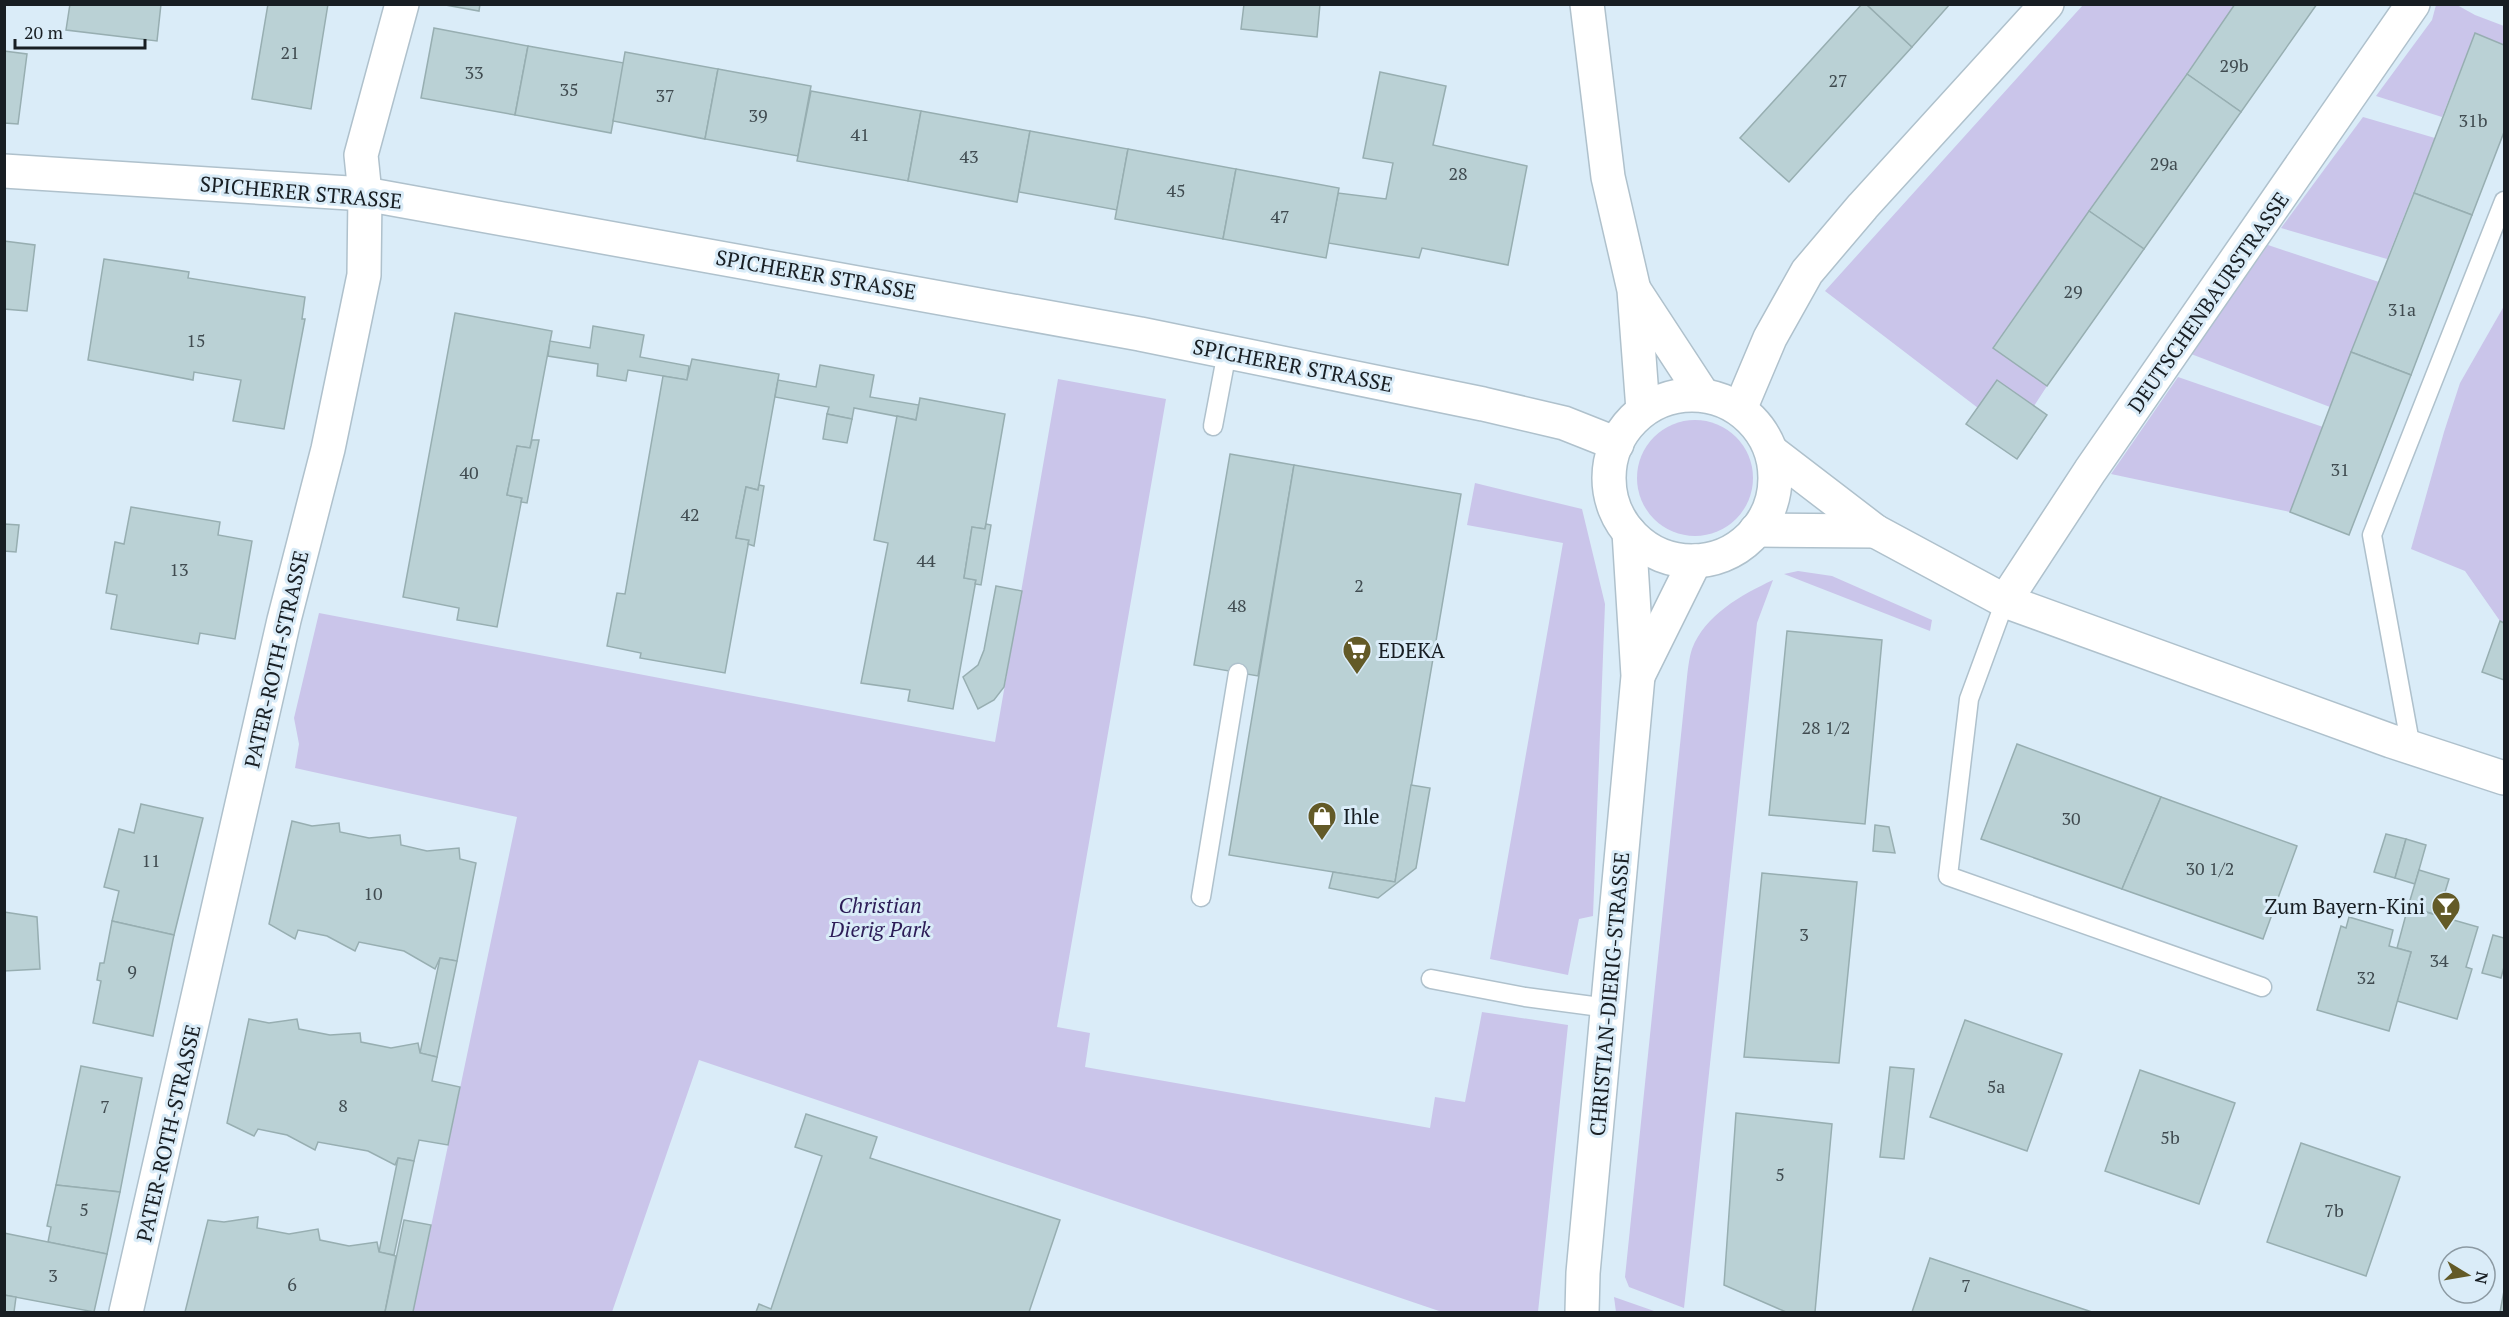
<svg xmlns="http://www.w3.org/2000/svg" width="2509" height="1317" font-family="'PT Serif',serif">
	<style>
		.green { fill: #cac5ea }
		.building { fill: #bad1d5; stroke: #97aeb1; stroke-width: 1.5 }
		.lines { fill: none; stroke-linecap: round; stroke-linejoin: round }
		.service-casing { stroke: #afc1cc; stroke-width: 21 }
		.minor-casing { stroke: #afc1cc; stroke-width: 36 }
		.tertiary-casing { stroke: #afc1cc; stroke-width: 36 }
		.service { stroke: #fff; stroke-width: 18 }
		.minor { stroke: #fff; stroke-width: 33 }
		.tertiary { stroke: #fff; stroke-width: 33 }
		.labels { text-anchor: middle; dominant-baseline: central; stroke-width: 6; stroke-linejoin: round; paint-order: stroke }
		.number-label { font-size: 18px; fill: #404b50 }
		.street-label { font-size: 21px; fill: #181e23; stroke: #daecf8 }
		.poi-label { font-size: 21px; fill: #181e23; stroke: #daecf8; text-anchor: start }
		.park-label { font-size: 21px; font-style: italic; fill: #2c1c57; stroke: #daecf8 }
	</style>
	<rect width="100%" height="100%" fill="#daecf8"/>
	<!-- green -->
	<g class="green">
		<polygon points="2083,5 2235,5 1993,347 2047,386 2034,406 1997,380 1978,408 1825,291"/>
		<polygon points="2436,5 2457,5 2475,15 2504,26 2504,45 2475,33 2442,117 2376,96 2432,20"/>
		<polygon points="2363,117 2435,138 2387,259 2281,228"/>
		<polygon points="2268,245 2379,282 2330,407 2191,354"/>
		<polygon points="2504,306 2504,623 2500,621 2465,571 2411,549 2444,432 2460,383"/>
		<polygon points="2178,377 2323,427 2290,512 2111,474"/>
		<polygon points="1058,379 1166,399 1057,1027 1090,1033 1085,1067 1430,1128 1435,1097 1465,1102 1482,1012 1568,1025 1538,1312 1442,1312 699,1060 612,1312 413,1312 517,817 295,768 299,744 294,718 319,613 995,742"/>
		<circle cx="1695" cy="478" r="58"/>
		<polygon points="1475,483 1582,509 1605,604 1593,916 1579,919 1568,975 1490,959 1563,543 1467,525"/>
		<polygon points="1798,571 1832,576 1932,620 1930,631 1784,574"/>
		<path d="M1773 580 1757 623 1684 1308 1629 1287 1625 1277 1687 677C1688 669 1689 658 1692 649 1705 615 1741 595 1773 580Z"/>
		<polygon points="1614,1297 1657,1312 1616,1312"/>
	</g>
	<!-- building -->
	<g class="building">
		<polygon points="70,4 161,4 157,41 66,30"/>
		<polygon points="268,4 328,4 311,109 252,99"/>
		<polygon points="440,4 480,4 479,11"/>
		<polygon points="1244,4 1320,4 1317,37 1241,29"/>
		<polygon points="1862,4 1866,4 1912,47 1789,182 1740,138"/>
		<polygon points="1866,4 1950,4 1912,47"/>
		<polygon points="2235,4 2317,4 2241,112 2187,74"/>
		<polygon points="434,28 528,46 515,115 421,98"/>
		<polygon points="2475,33 2504,45 2504,132 2472,215 2414,193"/>
		<polygon points="528,46 624,63 611,133 515,115"/>
		<polygon points="4,51 27,54 18,124 4,123"/>
		<polygon points="625,52 718,69 705,139 613,121"/>
		<polygon points="718,69 811,86 798,156 705,139"/>
		<polygon points="1380,72 1446,86 1433,145 1527,166 1508,265 1422,248 1419,258 1328,243 1338,193 1386,199 1393,163 1363,158"/>
		<polygon points="2187,74 2241,112 2144,249 2089,211"/>
		<polygon points="811,91 921,111 908,181 797,161"/>
		<polygon points="921,111 1030,131 1017,202 908,181"/>
		<polygon points="1030,131 1128,149 1117,210 1019,192"/>
		<polygon points="1128,149 1236,169 1223,239 1115,219"/>
		<polygon points="1236,169 1339,188 1326,258 1223,239"/>
		<polygon points="2414,193 2472,215 2411,375 2351,352"/>
		<polygon points="2089,211 2144,249 2047,386 1993,348"/>
		<polygon points="4,241 35,245 27,311 4,309"/>
		<polygon points="104,259 189,272 188,278 305,297 302,319 305,319 284,429 233,421 241,380 194,372 193,380 88,360"/>
		<polygon points="455,313 552,331 530,448 517,446 507,495 522,498 497,627 457,620 459,608 403,597"/>
		<polygon points="593,326 644,335 640,357 689,366 687,380 628,370 626,381 597,376 598,364 548,356 550,341 590,348"/>
		<polygon points="2351,352 2411,375 2349,535 2290,512"/>
		<polygon points="692,359 779,374 758,490 746,487 736,538 749,540 725,673 640,658 641,653 607,646 617,593 625,594 663,376 687,380"/>
		<polygon points="820,365 874,375 870,397 919,405 916,420 854,408 852,419 827,414 829,407 775,397 778,380 816,387"/>
		<polygon points="1997,380 2047,415 2017,459 1966,424"/>
		<polygon points="920,398 1005,414 985,529 972,527 964,578 976,580 953,709 908,701 910,690 861,683 888,543 874,540 897,416 916,420"/>
		<polygon points="827,414 852,419 847,443 823,439"/>
		<polygon points="532,440 539,440 527,503 521,502 522,498 507,495 517,446 530,448"/>
		<polygon points="1230,454 1294,465 1258,676 1194,665"/>
		<polygon points="1294,465 1461,494 1395,882 1229,855"/>
		<polygon points="759,485 764,486 754,546 748,544 749,540 736,538 746,487 758,490"/>
		<polygon points="131,507 220,522 218,535 252,541 235,639 200,633 198,644 111,629 117,595 106,593 115,542 124,544"/>
		<polygon points="4,524 19,525 16,552 4,551"/>
		<polygon points="986,524 991,525 981,585 975,584 976,580 964,578 972,527 985,529"/>
		<polygon points="996,586 1022,591 1004,687 994,700 978,709 963,677 978,665 984,650"/>
		<polygon points="2500,621 2504,623 2504,680 2482,672"/>
		<polygon points="1787,631 1882,640 1865,824 1769,815"/>
		<polygon points="2017,744 2161,797 2122,889 1981,839"/>
		<polygon points="1411,785 1430,788 1416,868 1378,898 1329,888 1333,872 1395,882"/>
		<polygon points="2161,797 2297,846 2263,939 2122,889"/>
		<polygon points="141,804 203,818 174,935 112,921 119,891 104,887 119,829 134,833"/>
		<polygon points="292,821 312,826 339,823 340,832 369,838 400,835 401,845 427,851 459,848 460,859 476,863 457,961 440,958 435,969 404,951 359,942 355,951 327,936 298,930 295,939 269,924"/>
		<polygon points="1875,825 1889,827 1895,853 1873,851"/>
		<polygon points="2386,834 2406,839 2395,878 2374,872"/>
		<polygon points="2406,839 2426,845 2415,884 2395,878"/>
		<polygon points="2419,870 2449,879 2438,915 2408,907"/>
		<polygon points="1762,873 1857,882 1839,1063 1744,1057"/>
		<polygon points="2408,907 2478,927 2466,967 2472,969 2457,1019 2397,1001 2411,952 2397,948"/>
		<polygon points="4,912 37,917 40,969 4,971"/>
		<polygon points="2349,917 2393,930 2389,946 2411,952 2389,1031 2317,1010 2341,926 2346,928"/>
		<polygon points="112,921 174,935 153,1036 93,1023 101,981 97,980 100,963 104,963"/>
		<polygon points="2493,935 2504,938 2504,967 2501,978 2482,973"/>
		<polygon points="440,958 457,961 437,1057 420,1053"/>
		<polygon points="249,1019 269,1023 297,1019 299,1029 330,1035 360,1033 361,1042 391,1048 418,1043 420,1053 437,1057 432,1081 460,1087 448,1145 419,1140 414,1161 398,1158 395,1165 368,1151 318,1142 315,1150 287,1135 258,1129 254,1136 227,1123"/>
		<polygon points="1965,1020 2062,1054 2027,1151 1930,1117"/>
		<polygon points="81,1066 142,1078 120,1192 56,1185"/>
		<polygon points="1890,1067 1914,1069 1904,1159 1880,1157"/>
		<polygon points="2140,1070 2235,1103 2199,1204 2105,1171"/>
		<polygon points="1736,1113 1832,1124 1815,1312 1786,1312 1724,1285"/>
		<polygon points="806,1114 877,1137 870,1158 1060,1220 1029,1312 756,1312 759,1304 771,1309 822,1156 795,1147"/>
		<polygon points="2301,1143 2400,1177 2366,1276 2267,1242"/>
		<polygon points="398,1158 414,1161 394,1255 379,1252"/>
		<polygon points="56,1185 120,1192 107,1254 48,1242 51,1227 47,1226"/>
		<polygon points="258,1217 257,1228 289,1234 318,1229 320,1240 349,1246 377,1242 379,1252 396,1256 385,1312 185,1312 208,1220 224,1222"/>
		<polygon points="404,1220 431,1225 413,1312 385,1312"/>
		<polygon points="4,1233 107,1254 94,1312 4,1295"/>
		<polygon points="1930,1258 2092,1312 1912,1312"/>
		<polygon points="2504,1291 2504,1312 2500,1312"/>
		<polygon points="4,1295 16,1297 14,1312 4,1312"/>
	</g>
	<g class="lines">
		<!-- service casing -->
		<g class="service-casing">
			<g id="service">
				<polyline points="1213,426 1227,352"/>
				<polyline points="2005,601 1969,699 1948,876 2262,987"/>
				<polyline points="2411,748 2372,535 2504,201"/>
				<polyline points="1201,897 1238,673"/>
				<polyline points="1431,979 1525,997 1608,1008"/>
			</g>
		</g>
		<!-- minor casing -->
		<g class="minor-casing">
			<g id="minor">
				<polyline points="4,171 365,194 1140,334 1483,404 1564,423 1617,444"/>
				<polyline points="1740,409 1770,338 1807,272 1863,206 2047,4"/>
				<polyline points="2005,601 2090,471 2413,4"/>
				<polyline points="1639,674 1695,561"/>
				<polyline points="126,1312 284,620 328,449 364,275 365,194 361,155 402,4"/>
				<polyline points="1582,1312 1583,1273 1638,676 1629,532"/>
			</g>
		</g>
		<!-- tertiary casing -->
		<g class="tertiary-casing">
			<g id="tertiary">
				<polyline points="1587,4 1608,177 1634,290 1643,410"/>
				<polyline points="1635,291 1703,395"/>
				<circle cx="1692" cy="478" r="83"/>
				<polyline points="1772,452 1875,531 2005,601 2391,741 2504,778"/>
				<polyline points="1756,530 1875,531"/>
			</g>
		</g>
		<!-- service -->
		<use href="#service" class="service"/>
		<!-- minor -->
		<use href="#minor" class="minor"/>
		<!-- tertiary -->
		<use href="#tertiary" class="tertiary"/>
	</g>
	<!-- icons -->
	<defs>
		<g id="supermarket-pin" transform="scale(1.5)"><path d="M0 17L-7.5 6A9.5 9.5 0 1 1 7.5 6Z" fill="#635a27" stroke="#daecf8"/><path d="M-6-5.5h2.5l.6 2H6L4.5 2H-2.5L-4.4-4H-6ZM-1.5 3.2a1.3 1.3 0 1 0 .1 0ZM3 3.2a1.3 1.3 0 1 0 .1 0Z" fill="#fff"/></g>
		<g id="shop-pin" transform="scale(1.5)"><path d="M0 17L-7.5 6A9.5 9.5 0 1 1 7.5 6Z" fill="#635a27" stroke="#daecf8"/><path d="M-5-2.5h2.3a2.7 3.5 0 0 1 5.4 0H5L5.5 6h-11ZM-1.5-2.5h3a1.5 2.3 0 0 0-3 0Z" fill="#fff"/></g>
		<g id="bar-pin" transform="scale(1.5)"><path d="M0 17L-7.5 6A9.5 9.5 0 1 1 7.5 6Z" fill="#635a27" stroke="#daecf8"/><path d="M-6-5H6L.8 .8V4.5H3.5V6h-7V4.5H-.8V.8Z" fill="#fff"/></g>
	</defs>
	<g fill-rule="evenodd">
		<use href="#supermarket-pin" x="1357" y="650"/>
		<use href="#shop-pin" x="1322" y="816"/>
		<use href="#bar-pin" x="2446" y="906"/>
	</g>
	<g class="labels">
		<!-- number labels -->
		<g class="number-label">
			<text x="290" y="52">21</text>
			<text x="2234" y="65">29b</text>
			<text x="474" y="72">33</text>
			<text x="1838" y="80">27</text>
			<text x="569" y="89">35</text>
			<text x="665" y="95">37</text>
			<text x="758" y="115">39</text>
			<text x="2473" y="120">31b</text>
			<text x="860" y="134">41</text>
			<text x="969" y="156">43</text>
			<text x="2164" y="163">29a</text>
			<text x="1458" y="173">28</text>
			<text x="1176" y="190">45</text>
			<text x="1280" y="216">47</text>
			<text x="2073" y="291">29</text>
			<text x="2402" y="309">31a</text>
			<text x="196" y="340">15</text>
			<text x="2340" y="469">31</text>
			<text x="469" y="472">40</text>
			<text x="690" y="514">42</text>
			<text x="926" y="560">44</text>
			<text x="179" y="569">13</text>
			<text x="1359" y="585">2</text>
			<text x="1237" y="605">48</text>
			<text x="1826" y="727">28 1/2</text>
			<text x="2071" y="818">30</text>
			<text x="151" y="860">11</text>
			<text x="2210" y="868">30 1/2</text>
			<text x="373" y="893">10</text>
			<text x="1804" y="934">3</text>
			<text x="2439" y="960">34</text>
			<text x="132" y="971">9</text>
			<text x="2366" y="977">32</text>
			<text x="1996" y="1086">5a</text>
			<text x="343" y="1105">8</text>
			<text x="105" y="1106">7</text>
			<text x="2170" y="1137">5b</text>
			<text x="1780" y="1174">5</text>
			<text x="84" y="1209">5</text>
			<text x="2334" y="1210">7b</text>
			<text x="53" y="1275">3</text>
			<text x="292" y="1284">6</text>
			<text x="1966" y="1285">7</text>
		</g>
		<!-- street labels -->
		<g class="street-label">
			<text transform="translate(301 192) rotate(5)">SPICHERER STRASSE</text>
			<text transform="translate(816 274) rotate(10)">SPICHERER STRASSE</text>
			<text transform="translate(2208 302) rotate(-55)">DEUTSCHENBAURSTRASSE</text>
			<text transform="translate(1293 365) rotate(11)">SPICHERER STRASSE</text>
			<text transform="translate(276 659) rotate(-77)">PATER-ROTH-STRASSE</text>
			<text transform="translate(1609 994) rotate(-85)">CHRISTIAN-DIERIG-STRASSE</text>
			<text transform="translate(168 1133) rotate(-77)">PATER-ROTH-STRASSE</text>
		</g>
		<!-- poi labels -->
		<g class="poi-label">
			<text x="1378" y="650">EDEKA</text>
			<text x="1343" y="816">Ihle</text>
			<text x="2425" y="906" text-anchor="end">Zum Bayern-Kini</text>
		</g>
		<!-- park labels -->
		<g class="park-label">
			<text x="880" y="905">Christian<tspan x="880" dy="24">Dierig Park</tspan></text>
		</g>
	</g>
	<!-- border -->
	<rect width="2509" height="1317" fill="none" stroke="#181e23" stroke-width="12"/>
	<!-- north arrow -->
	<g transform="translate(2467 1275) rotate(101)"><circle r="28" fill="#daecf8" stroke="#8c9aa3" stroke-width="1.5"/>
	<path d="M0-4.5L10 22L0 15L-10 22Z" fill="#635a27"/>
	<text y="-9" font-size="16" font-weight="bold" text-anchor="middle" fill="#181e23">N</text>
	</g>
	<!-- scale -->
	<path d="M15 39v9h130v-9" fill="none" stroke="#181e23" stroke-width="3"/>
	<text x="24" y="39" font-size="18" fill="#181e23" stroke="#daecf8" stroke-width="4.5" paint-order="stroke">20 m</text>
</svg>
